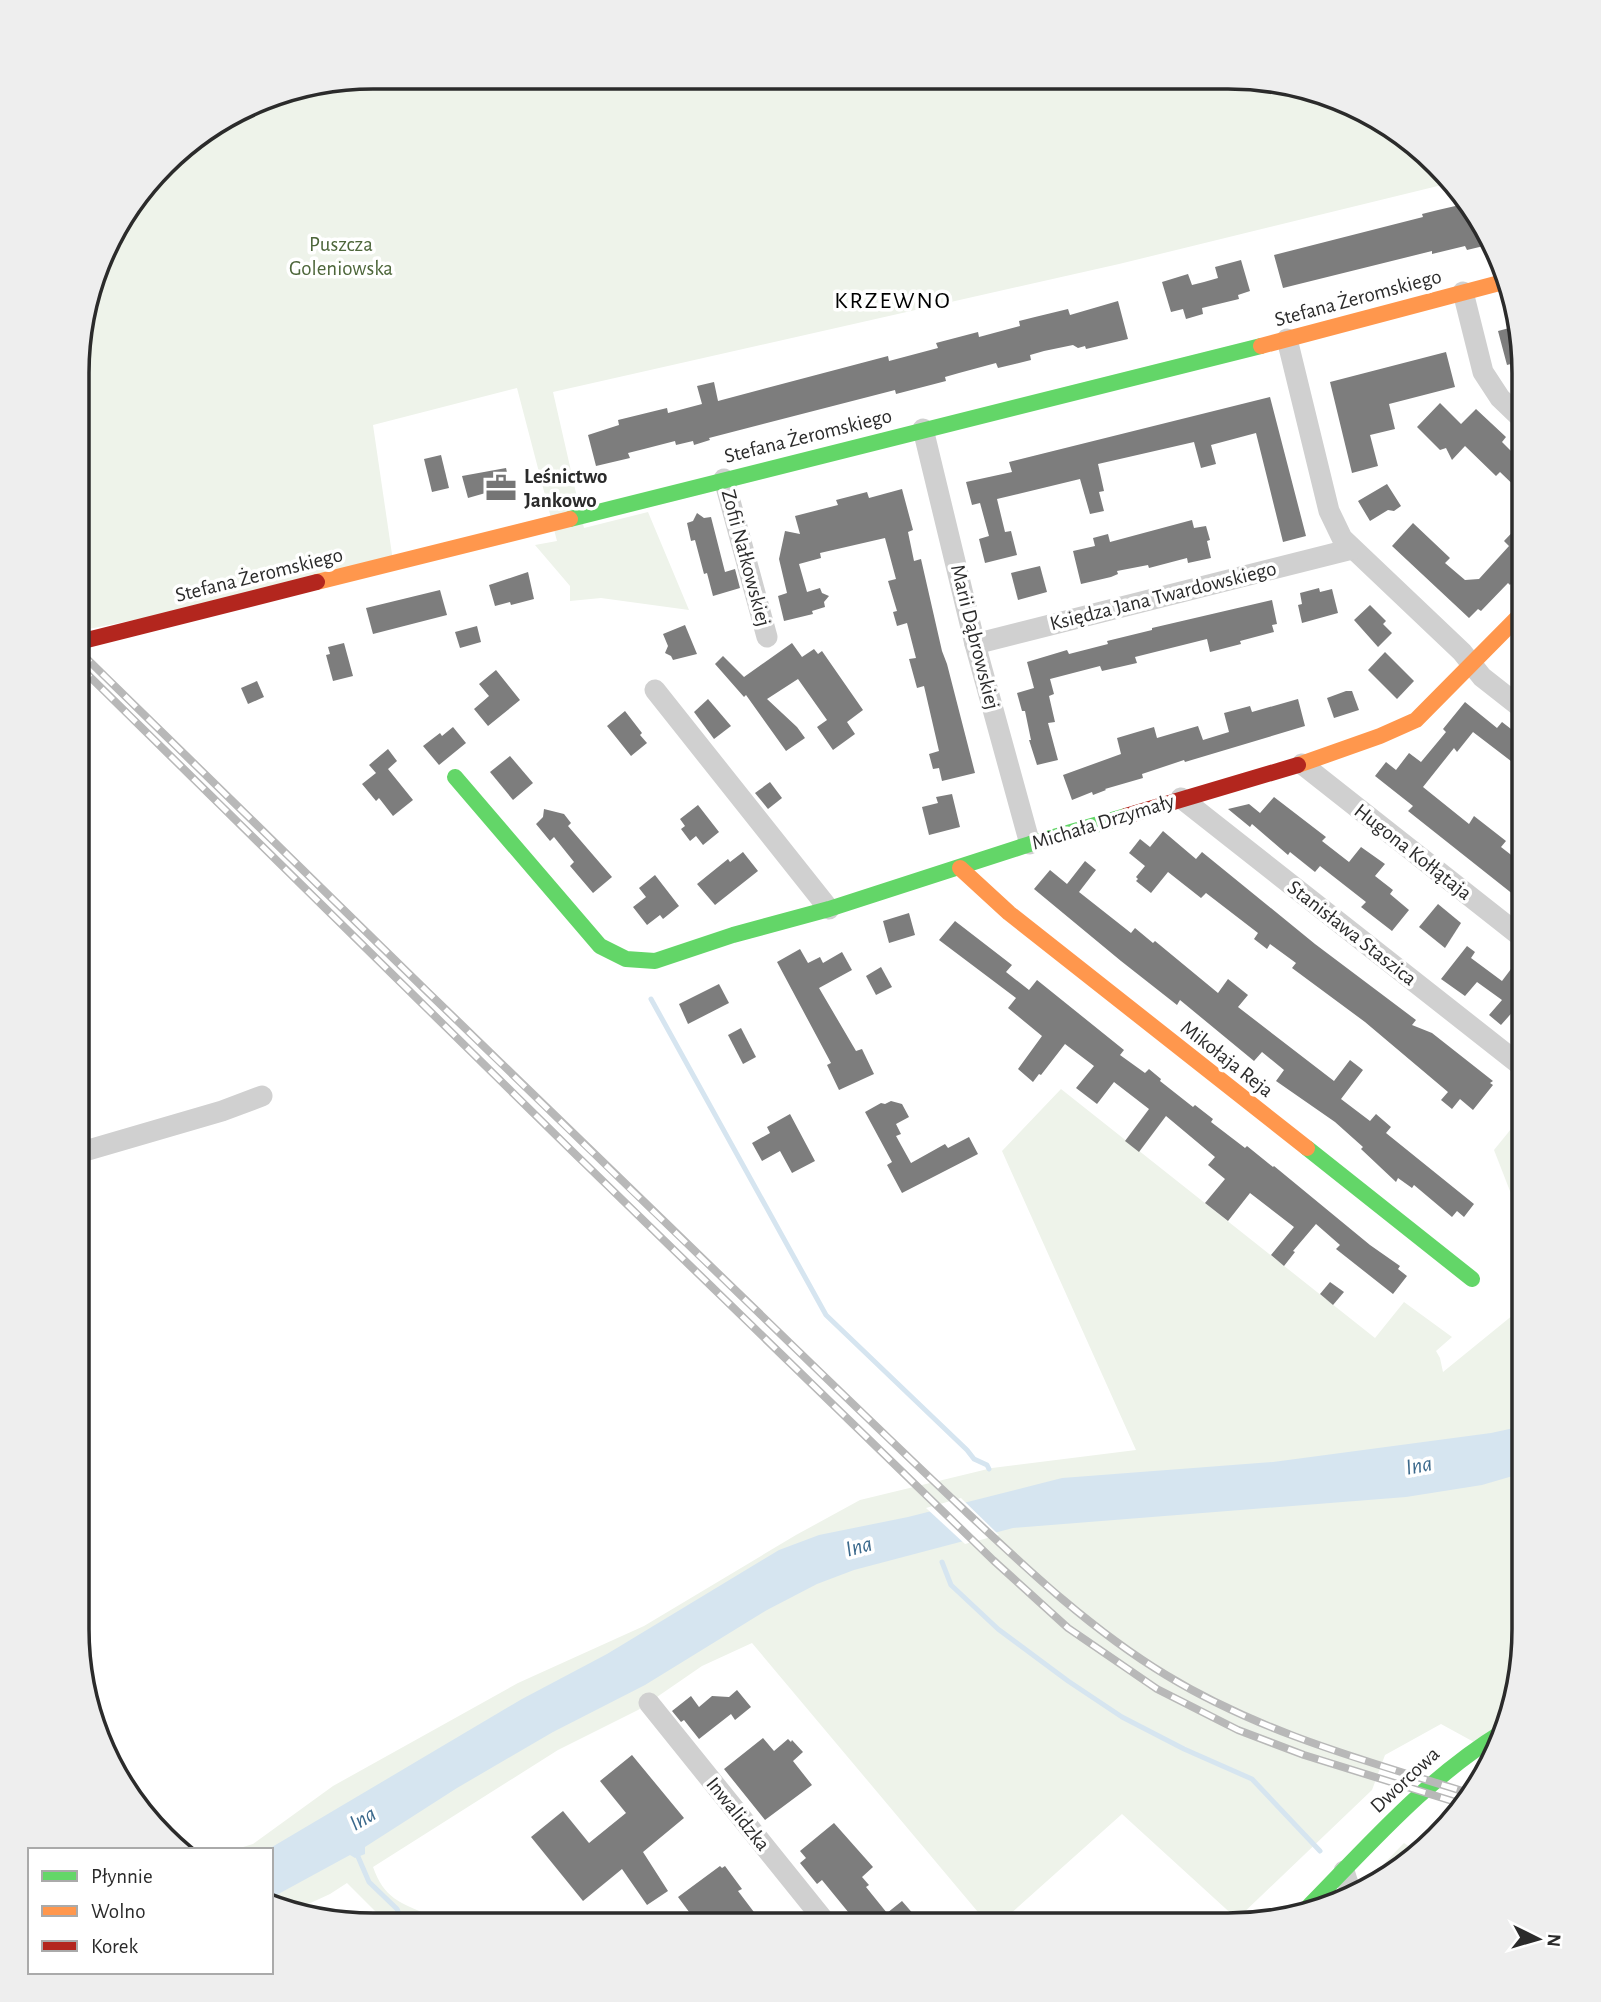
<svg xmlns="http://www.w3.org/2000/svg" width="1601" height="2002" font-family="'Alegreya Sans',sans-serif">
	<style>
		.green { fill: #eef3ea }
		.water { fill: #d6e5f0 }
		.pier { fill: #fff }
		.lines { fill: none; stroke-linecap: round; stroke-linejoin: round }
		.stream { stroke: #d6e5f0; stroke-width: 5 }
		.building { fill: #7d7d7d }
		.street { stroke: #d0d0d0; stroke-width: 21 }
		.fast { stroke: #63d668; stroke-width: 16 }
		.slow { stroke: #ff974d; stroke-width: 16 }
		.jam { stroke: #b3261e; stroke-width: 16 }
		.rail-casing { stroke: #b8b8b8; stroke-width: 8 }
		.rail { stroke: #fff; stroke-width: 5; stroke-dasharray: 16; stroke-linecap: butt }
		.labels { text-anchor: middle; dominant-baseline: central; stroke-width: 7; stroke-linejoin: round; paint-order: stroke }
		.park-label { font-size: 21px; fill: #4d663a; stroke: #fff }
		.street-label { font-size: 21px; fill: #2b2b2b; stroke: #fff }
		.poi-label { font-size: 21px; font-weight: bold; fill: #2b2b2b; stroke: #fff; text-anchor: start }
		.water-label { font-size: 23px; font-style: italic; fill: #3b698c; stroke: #fff }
		.quarter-label { font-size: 24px; letter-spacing: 2px; fill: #000; stroke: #fff }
		.rim { fill: none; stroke: #2b2b2b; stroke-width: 3.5 }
	</style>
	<rect width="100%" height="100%" fill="#fff"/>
	<!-- green -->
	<g class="green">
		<polygon points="374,77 1266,80 1392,127 1446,184 1119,264 553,392 584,528 648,512 689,610 601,598 570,601 570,586 535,545 557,541 517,388 373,425 394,568 79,631 80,335 117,226 178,150 278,93"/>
		<path d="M1061 1089 1375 1338 1404 1302 1452 1337 1436 1351 1440 1358 1443 1372 1524 1306 1523 1648 1508 1724 1494 1753 1441 1724 1385 1755 1372 1790 1237 1919 1122 1814 999 1924H988L752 1643 702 1666 638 1710 558 1750 373 1867C384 1898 400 1903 429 1915L430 1924H388L347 1883 330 1894 291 1912 271 1906V1850H233L253 1844 333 1786 518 1683 644 1626 796 1535 860 1500 992 1468 1136 1450 1002 1151Z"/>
		<polygon points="1524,1113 1524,1227 1494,1150"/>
		<polygon points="1404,1843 1414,1850 1375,1885 1359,1890"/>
	</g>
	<!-- water -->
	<polygon class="water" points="1523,1426 1523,1473 1482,1485 1406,1497 1013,1528 854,1570 817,1584 767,1610 645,1685 553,1732 457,1788 365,1847 365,1854 355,1858 350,1855 271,1898 271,1850 267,1850 522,1699 607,1654 779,1550 819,1535 908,1517 1062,1478 1273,1462 1491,1433"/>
	<!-- pier -->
	<polygon class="pier" points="961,1498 999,1535 965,1544 926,1508"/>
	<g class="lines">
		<!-- stream -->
		<g class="stream">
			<polyline points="651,999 826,1315 967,1450 974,1459 987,1465 989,1469"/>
			<polyline points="942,1562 951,1585 998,1629 1068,1681 1122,1717 1184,1749 1252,1779 1320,1851"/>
			<polyline points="356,1852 369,1882 397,1909 403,1924"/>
		</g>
	</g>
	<!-- building -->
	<g class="building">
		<polygon points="1464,204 1484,226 1492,244 1467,250 1465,246 1432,254 1432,251 1283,288 1274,255 1423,217 1422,214 1438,210"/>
		<polygon points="1241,260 1250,291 1238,295 1239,299 1202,308 1203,314 1186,319 1183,309 1171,312 1162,282 1188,274 1192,285 1204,282 1218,278 1215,267"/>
		<polygon points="1118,301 1128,339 1086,349 1085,346 1078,348 1073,345 1044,351 1030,355 1031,360 998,368 996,363 959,373 945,377 946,381 896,394 895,390 709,438 710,440 694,445 693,441 676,445 675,441 644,449 628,453 630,458 596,466 588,435 619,425 618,420 667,408 668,413 702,404 697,386 714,382 718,401 888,356 889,361 938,348 936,343 978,332 979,337 1020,326 1019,321 1035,317 1068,309 1070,315"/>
		<polygon points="1513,327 1516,339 1519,338 1522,361 1507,365 1498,331"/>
		<polygon points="1446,352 1455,387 1389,404 1395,429 1370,435 1378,466 1352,473 1330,382"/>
		<polygon points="1270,397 1306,536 1283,542 1256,433 1211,445 1216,464 1201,468 1194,442 1098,464 1104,491 1099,492 1104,511 1090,514 1080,479 997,499 1005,532 1011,531 1017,555 985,563 979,539 989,536 980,503 972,505 966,482 1012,472 1009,462"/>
		<polygon points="1440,403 1461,424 1476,409 1506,437 1502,442 1524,464 1524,495 1500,472 1496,476 1465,446 1452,460 1446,448 1440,450 1417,427"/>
		<polygon points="441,455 449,488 432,492 424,459"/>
		<polygon points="506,468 510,486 468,498 462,476"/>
		<polygon points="1387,484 1401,506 1394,511 1388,510 1370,521 1358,501"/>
		<polygon points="902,489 913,530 908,532 914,561 921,559 942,651 947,664 975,773 942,781 939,768 933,769 929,754 939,751 924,686 917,688 909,659 916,658 907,623 897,626 893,612 897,611 888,581 896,579 885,538 820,553 821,558 799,564 807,592 820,588 822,593 829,596 824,602 825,607 812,611 813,614 784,621 778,596 787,593 779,559 785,531 800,534 795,516 838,505 836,500 867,492 869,498"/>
		<polygon points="697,513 704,518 711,517 725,572 735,569 740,588 713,596 707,573 704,574 695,540 691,541 687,523 693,521"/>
		<polygon points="1192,520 1194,528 1206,526 1210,540 1207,541 1211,558 1188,563 1187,558 1149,568 1148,565 1117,571 1118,574 1111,577 1081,584 1073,551 1095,546 1093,538 1108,534 1110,542"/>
		<polygon points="1524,520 1524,569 1510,585 1508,583 1481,611 1478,609 1469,618 1392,546 1413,523 1450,558 1445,563 1465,580 1479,579 1509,546 1504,541"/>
		<polygon points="1040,566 1047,592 1018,600 1011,573"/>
		<polygon points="528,572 534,599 511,605 510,602 495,606 489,585"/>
		<polygon points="1319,588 1320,592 1332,589 1338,613 1302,623 1298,605 1302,604 1300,593"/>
		<polygon points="440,590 447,615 373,634 366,608"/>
		<polygon points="1272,600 1277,624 1272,625 1274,632 1240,641 1241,644 1210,652 1207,639 1135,657 1137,663 1102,671 1100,666 1050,679 1054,694 1049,696 1055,722 1048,723 1058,760 1037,765 1029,740 1031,740 1025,711 1022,711 1017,693 1034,688 1027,662 1067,650 1069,654 1108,644 1107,641 1152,630 1152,628"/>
		<polygon points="1370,605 1386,621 1383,624 1392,633 1378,647 1354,620"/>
		<polygon points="685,625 697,654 673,660 671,656 665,653 668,646 663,634"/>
		<polygon points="477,626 481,642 460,648 455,632"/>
		<polygon points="344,643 353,676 333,681 326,655 330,654 328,647"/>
		<polygon points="792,643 802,657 814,649 818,654 822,651 863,710 847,722 855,734 833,750 817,727 827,720 798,679 767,699 797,727 805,738 786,751 746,695 744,697 715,664 723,656 744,677"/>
		<polygon points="1385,652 1414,681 1397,699 1368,670"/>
		<polygon points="496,670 520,700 488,726 474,709 489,696 479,684"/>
		<polygon points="257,681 264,697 248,704 241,688"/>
		<polygon points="1346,691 1352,691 1359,710 1334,718 1327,698"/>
		<polygon points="708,699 731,726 714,739 694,712"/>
		<polygon points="1298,699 1305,726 1185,762 1184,760 1142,774 1143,778 1105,789 1106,790 1093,795 1092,792 1072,800 1063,775 1121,754 1117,738 1154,727 1157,738 1198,726 1203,740 1229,732 1224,713 1250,706 1252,712"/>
		<polygon points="1465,702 1497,728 1502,722 1524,739 1524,771 1473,732 1457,752 1454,748 1423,787 1469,824 1474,816 1506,841 1501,847 1524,865 1524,883 1514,895 1408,811 1413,806 1375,776 1386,762 1396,770 1409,753 1421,762 1446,732 1443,729"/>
		<polygon points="625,711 642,733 640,735 647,743 631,756 607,726"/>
		<polygon points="453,727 466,743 439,765 423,746 440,733 442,736"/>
		<polygon points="388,749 397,761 388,769 413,800 393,816 379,798 376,801 362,784 376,773 369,765"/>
		<polygon points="510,756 533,783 513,800 490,772"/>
		<polygon points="770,782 782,798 768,809 755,793"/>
		<polygon points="952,794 960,827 929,835 922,807 938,803 936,797"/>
		<polygon points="1274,797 1326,837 1322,841 1349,862 1361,847 1385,864 1375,876 1393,890 1390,894 1409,910 1392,931 1361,907 1366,902 1320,866 1315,872 1290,852 1288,855 1252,824 1250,827 1228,809 1249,804 1260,813"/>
		<polygon points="698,805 719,832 703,845 696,836 690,841 681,829 685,826 680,819"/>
		<polygon points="544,809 564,814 571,823 568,826 612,877 593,893 570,866 574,862 554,837 550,841 536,824 543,817"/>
		<polygon points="1163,831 1196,859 1202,852 1315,944 1416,1020 1412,1025 1432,1033 1493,1081 1490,1083 1493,1085 1473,1110 1460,1099 1452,1109 1441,1100 1448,1092 1365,1022 1292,968 1296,963 1270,944 1267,949 1254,939 1258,933 1206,893 1201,898 1168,872 1151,893 1136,881 1138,879 1136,877 1145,866 1129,853 1140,839 1150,847"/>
		<polygon points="743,852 758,871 715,905 697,884 728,859 730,862"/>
		<polygon points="1085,861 1096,870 1079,892 1131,933 1135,928 1153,943 1155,941 1218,993 1228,979 1248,995 1238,1007 1334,1081 1350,1060 1363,1070 1341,1099 1370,1121 1376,1114 1391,1127 1386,1133 1474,1204 1464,1217 1457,1211 1452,1217 1414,1185 1412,1188 1398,1178 1396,1182 1361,1149 1363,1147 1335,1122 1276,1081 1284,1070 1262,1052 1254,1061 1180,1000 1177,1005 1121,961 1034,889 1050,870 1067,884"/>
		<polygon points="655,875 679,906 663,919 660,915 647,925 633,907 646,897 639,888"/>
		<polygon points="1438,904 1461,923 1445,948 1419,927"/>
		<polygon points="909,913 915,935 889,943 883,921"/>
		<polygon points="955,921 1012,965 1006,972 1029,990 1037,980 1124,1050 1120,1055 1145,1073 1149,1069 1161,1079 1160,1081 1193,1107 1195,1105 1213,1119 1211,1122 1245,1148 1247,1146 1273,1167 1274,1166 1370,1245 1400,1266 1398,1269 1407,1276 1393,1294 1336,1249 1340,1245 1316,1224 1293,1251 1295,1252 1284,1266 1271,1255 1294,1227 1250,1193 1228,1221 1205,1203 1225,1179 1208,1165 1215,1157 1166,1116 1139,1152 1125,1141 1149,1109 1114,1082 1097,1104 1076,1088 1094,1066 1065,1044 1041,1075 1039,1074 1033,1082 1018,1069 1042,1036 1008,1008 1016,998 939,940"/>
		<polygon points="1467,946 1475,952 1471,958 1502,981 1514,965 1524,973 1524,999 1501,1025 1489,1015 1502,1000 1477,982 1465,996 1441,979"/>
		<polygon points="800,949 808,963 820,957 823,963 842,952 852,970 819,988 856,1051 862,1049 874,1074 839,1090 827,1065 831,1063 777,962"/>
		<polygon points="881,967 892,987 876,995 866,976"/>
		<polygon points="719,984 729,1003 688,1024 679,1004"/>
		<polygon points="741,1028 756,1057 743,1064 728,1035"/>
		<polygon points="891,1101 902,1104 909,1117 896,1124 901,1134 896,1136 911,1163 945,1144 948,1148 969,1137 978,1154 902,1193 887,1165 892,1162 865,1112 881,1103 885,1104"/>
		<polygon points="790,1114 815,1161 792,1173 780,1151 762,1161 752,1143 770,1133 767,1127"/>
		<polygon points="1330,1282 1344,1292 1333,1305 1320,1294"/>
		<polygon points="737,1690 751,1707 735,1720 731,1714 699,1739 684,1720 681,1722 672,1711 691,1696 699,1707 712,1696 729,1697"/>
		<polygon points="763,1738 774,1751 788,1739 791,1742 792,1740 803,1752 793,1761 812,1785 765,1820 724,1769"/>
		<polygon points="632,1755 684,1818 643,1852 668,1891 647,1905 622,1869 583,1901 531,1837 563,1811 589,1843 626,1813 600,1781"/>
		<polygon points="834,1823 873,1867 862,1877 869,1885 866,1887 887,1913 902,1901 922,1924 858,1924 822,1880 817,1884 800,1863 806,1858 800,1851"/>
		<polygon points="720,1866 722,1868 725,1866 742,1889 738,1891 763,1924 698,1924 678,1897"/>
	</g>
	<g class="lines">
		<!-- street -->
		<g class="street">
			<polyline points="1463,292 1483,372 1500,398 1524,421"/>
			<polyline points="1287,339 1329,511 1342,538 1462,652 1482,677 1524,710"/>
			<polyline points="923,429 975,644 1030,844"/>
			<polyline points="724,479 767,637"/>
			<polyline points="975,644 1352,549"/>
			<polyline points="655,690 829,909"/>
			<polyline points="1302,764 1524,939"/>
			<polyline points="1181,798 1524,1068"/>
			<polyline points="78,1153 222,1111 262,1096"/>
			<polyline points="649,1703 827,1924"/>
			<polyline points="1344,1871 1351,1893"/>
		</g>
		<!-- fast -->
		<g class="fast">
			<polyline points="570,519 1261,346"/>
			<polyline points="455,777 600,946 626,959 655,961 733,935 829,909 1030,844 1126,816"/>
			<polyline points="1307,1148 1472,1279"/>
			<path d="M1309 1906C1371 1843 1428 1777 1504 1731"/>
		</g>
		<!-- slow -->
		<g class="slow">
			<polyline points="1261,346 1507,281"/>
			<polyline points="317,582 570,519"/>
			<polyline points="1298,765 1380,736 1416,720 1524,611"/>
			<polyline points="960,868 1009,913 1307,1148"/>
		</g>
		<!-- jam -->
		<g class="jam">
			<polyline points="79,642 317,582"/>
			<polyline points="1126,816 1298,765"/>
		</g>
		<!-- rail casing -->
		<g class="rail-casing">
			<g id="rail">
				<path d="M79 651C306 873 533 1096 762 1316 828 1380 894 1444 961 1507 1025 1567 1090 1629 1166 1675 1261 1733 1367 1761 1472 1794"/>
				<polyline points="79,666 572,1151 993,1560 1068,1628 1157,1689 1238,1730 1304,1755 1462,1804"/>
			</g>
		</g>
		<!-- rail -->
		<use href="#rail" class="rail"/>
	</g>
	<!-- icons -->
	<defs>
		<g id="office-bare" transform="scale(2.415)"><path d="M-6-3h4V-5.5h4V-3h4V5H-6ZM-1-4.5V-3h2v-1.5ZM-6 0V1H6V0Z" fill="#757575" stroke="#fff" stroke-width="2.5" paint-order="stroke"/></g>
	</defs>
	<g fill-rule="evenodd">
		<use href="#office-bare" x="501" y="488"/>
	</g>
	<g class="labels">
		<!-- park labels -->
		<g class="park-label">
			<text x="341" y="244">Puszcza<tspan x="341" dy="24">Goleniowska</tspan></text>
		</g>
		<!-- street labels -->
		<g class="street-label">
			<text transform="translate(1358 298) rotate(-15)">Stefana Żeromskiego</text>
			<text transform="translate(808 436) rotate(-14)">Stefana Żeromskiego</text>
			<text transform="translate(746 558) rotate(75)">Zofii Nałkowskiej</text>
			<text transform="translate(259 575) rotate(-14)">Stefana Żeromskiego</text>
			<text transform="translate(1163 596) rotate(-14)">Księdza Jana Twardowskiego</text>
			<text transform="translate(975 637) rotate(76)">Marii Dąbrowskiej</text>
			<text transform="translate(1103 822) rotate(-17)">Michała Drzymały</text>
			<text transform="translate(1413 852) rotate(38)">Hugona Kołłątaja</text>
			<text transform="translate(1352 933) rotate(38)">Stanisława Staszica</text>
			<text transform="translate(1227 1059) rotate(38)">Mikołaja Reja</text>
			<text transform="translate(1405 1780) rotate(-43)">Dworcowa</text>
			<text transform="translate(738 1814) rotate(51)">Inwalidzka</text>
		</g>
		<!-- poi labels -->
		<g class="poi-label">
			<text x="524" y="476">Leśnictwo<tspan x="524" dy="24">Jankowo</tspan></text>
		</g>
		<!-- water labels -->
		<g class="water-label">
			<text transform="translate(1419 1466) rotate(-10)">Ina</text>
			<text transform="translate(859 1547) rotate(-15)">Ina</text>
			<text transform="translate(363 1819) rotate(-30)">Ina</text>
		</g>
		<!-- quarter labels -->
		<g class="quarter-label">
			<text x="893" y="301">KRZEWNO</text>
		</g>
	</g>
	<!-- crop -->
	<path d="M0 0H1601V2002H0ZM373 89H1228A284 284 0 0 1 1512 373V1629A284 284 0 0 1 1228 1913H373A284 284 0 0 1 89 1629V373A284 284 0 0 1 373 89Z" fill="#eee" fill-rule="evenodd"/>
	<path class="rim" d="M373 89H1228A284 284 0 0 1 1512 373V1629A284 284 0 0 1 1228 1913H373A284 284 0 0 1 89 1629V373A284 284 0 0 1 373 89Z"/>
	<!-- legend -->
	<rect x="28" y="1848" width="245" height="126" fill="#ffffff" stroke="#aaaaaa" stroke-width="2"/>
	<rect x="42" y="1871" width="35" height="10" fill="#63d668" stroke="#aaaaaa" stroke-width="2"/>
	<text x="91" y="1883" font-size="21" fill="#2b2b2b">Płynnie</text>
	<rect x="42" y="1906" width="35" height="10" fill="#ff974d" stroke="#aaaaaa" stroke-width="2"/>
	<text x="91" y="1918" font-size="21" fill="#2b2b2b">Wolno</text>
	<rect x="42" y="1941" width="35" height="10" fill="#b3261e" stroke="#aaaaaa" stroke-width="2"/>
	<text x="91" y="1953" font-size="21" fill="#2b2b2b">Korek</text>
	<!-- north arrow -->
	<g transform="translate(1538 1939) rotate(95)" stroke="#ffffff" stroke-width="5" paint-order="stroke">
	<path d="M0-5L12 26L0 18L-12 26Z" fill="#2b2b2b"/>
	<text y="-10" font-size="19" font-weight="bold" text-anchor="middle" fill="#2b2b2b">N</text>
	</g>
</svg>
